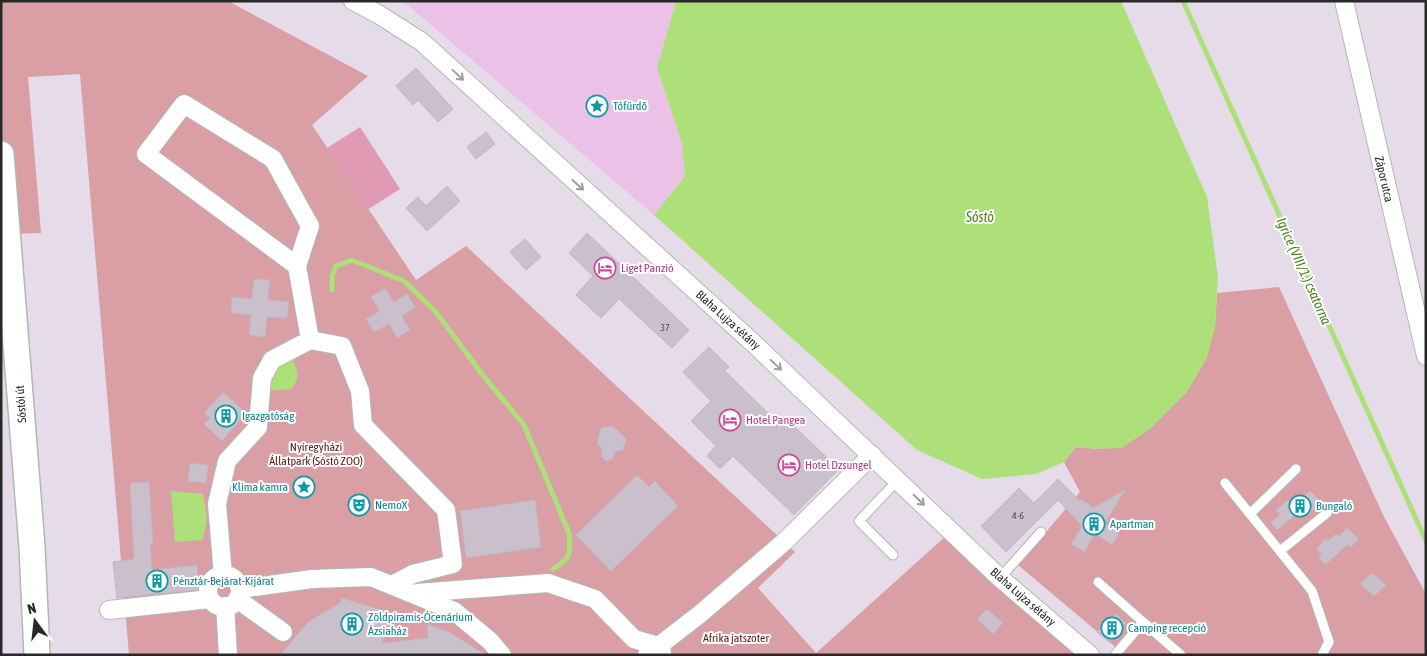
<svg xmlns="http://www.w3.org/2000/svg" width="1427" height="656" font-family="'Asap Condensed',sans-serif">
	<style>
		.green { fill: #da9ea5 }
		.sand { fill: #ebc1e8 }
		.pitch { fill: #e09ab3 }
		.water { fill: #aee079 }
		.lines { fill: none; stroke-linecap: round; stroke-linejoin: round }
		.stream { stroke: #aee079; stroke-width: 5 }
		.building { fill: #cac0cc; stroke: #c2b5c4 }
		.lane-casing { stroke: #afbbaf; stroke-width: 11 }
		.street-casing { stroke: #afbbaf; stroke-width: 20 }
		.secondary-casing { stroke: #afbbaf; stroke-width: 28 }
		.lane { stroke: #fff; stroke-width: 9 }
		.street { stroke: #fff; stroke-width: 18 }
		.secondary { stroke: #fff; stroke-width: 25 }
		.oneway { stroke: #9e9e9e }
		.labels { text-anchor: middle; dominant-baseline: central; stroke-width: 4; stroke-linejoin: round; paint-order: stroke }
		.number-label { font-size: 10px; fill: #504e51 }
		.culture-label { font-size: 12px; fill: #0d838f; stroke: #fff; text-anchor: start }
		.street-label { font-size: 12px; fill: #282828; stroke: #fff }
		.hotel-label { font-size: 12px; fill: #b23c85; stroke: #fff; text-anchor: start }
		.park-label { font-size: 12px; fill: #5c2221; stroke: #fff }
		.water-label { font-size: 14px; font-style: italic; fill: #48831b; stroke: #fff }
	</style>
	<rect width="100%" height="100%" fill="#e6dbe9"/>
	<!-- green -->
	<g class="green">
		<polygon points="1,1 228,1 368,76 312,125 416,280 466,246 795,552 758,588 816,653 947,535 1081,655 129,655 80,74 28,77 41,233 8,234 1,152"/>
		<polygon points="1279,287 1384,517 1426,594 1426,655 1125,655 1018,565 1080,492 1064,462 1076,447 1099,449 1215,327 1217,293"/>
	</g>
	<!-- sand -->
	<polygon class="sand" points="403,1 676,1 657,68 682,144 685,176 654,215"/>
	<!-- pitch -->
	<polygon class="pitch" points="360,127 400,189 367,210 327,148"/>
	<!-- water -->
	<g class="water">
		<polygon points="676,1 1121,1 1207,197 1218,277 1215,327 1207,358 1187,392 1151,428 1122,448 1099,449 1076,447 1064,462 1036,474 982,479 917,450 654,215 685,176 682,144 657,68"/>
		<path d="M291 357C298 370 301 377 291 389L267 391 278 364Z"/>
		<polygon points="171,491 203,494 207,518 203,540 175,542"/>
	</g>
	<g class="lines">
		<!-- stream -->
		<g class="stream">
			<polyline points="1183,1 1426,541"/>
			<path d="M332 290V276L336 266 352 260 404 281 435 311 482 374 524 425 569 533C571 554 571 558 553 569"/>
		</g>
	</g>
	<!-- building -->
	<g class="building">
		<polygon points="416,68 453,109 438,122 418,100 413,105 396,86"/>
		<polygon points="486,132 495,144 476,159 467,147"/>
		<polygon points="447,186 460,201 427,231 406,208 418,197 426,206"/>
		<polygon points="587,233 689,330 672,348 619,299 601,318 576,295 593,276 569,253"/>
		<polygon points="525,239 541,257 526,270 510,252"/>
		<polygon points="254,279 270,280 268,300 289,302 287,318 267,317 265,337 249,335 251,315 231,313 232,297 252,299"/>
		<polygon points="385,288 394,302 407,294 415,307 402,316 410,330 397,338 389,324 374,332 366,319 380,311 371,297"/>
		<polygon points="709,347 729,367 725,371 777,422 783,416 839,469 794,515 733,456 720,469 707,456 716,446 691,421 711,401 683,372"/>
		<polygon points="223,392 246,413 222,441 204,424 210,418 204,413"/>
		<polygon points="613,426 626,439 623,450 615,452 613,459 606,461 601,456 602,449 597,443 601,428"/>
		<polygon points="190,463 208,465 206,483 188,481"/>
		<polygon points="637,475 649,487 655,481 678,506 611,571 576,535"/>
		<polygon points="1058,479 1080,501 1081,499 1093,508 1125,490 1105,523 1119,534 1112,545 1095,533 1085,552 1071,544 1082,526 1058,500 1006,552 981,526 1019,488 1034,503"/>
		<polygon points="149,482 153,544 150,544 152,570 197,565 199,590 117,598 113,562 134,559 130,483"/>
		<polygon points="1310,491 1323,503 1312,511 1309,509 1301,516 1298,513 1277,530 1271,523 1280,514 1276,510 1288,500 1291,503 1299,496 1301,498"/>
		<polygon points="535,500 541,547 466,558 460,511"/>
		<polygon points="1347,528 1359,539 1351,547 1347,545 1325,565 1318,557 1322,554 1316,549 1325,539 1328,541 1336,534 1339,536"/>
		<polygon points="1372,573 1386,585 1374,596 1360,584"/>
		<polygon points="342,598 391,613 382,643 428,638 427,624 449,632 486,655 280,655 308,622 340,603"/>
		<polygon points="987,609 1003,623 993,634 977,619"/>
		<polygon points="1116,614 1126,623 1109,642 1097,632"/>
	</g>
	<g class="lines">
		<!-- lane casing -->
		<g class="lane-casing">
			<g id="lane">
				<polyline points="1225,483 1312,591 1329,642 1322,655"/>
				<polyline points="1250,514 1296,469"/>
				<polyline points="1280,551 1327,513"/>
				<polyline points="893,555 859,521 898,480"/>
				<polyline points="1000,578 1041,532"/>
				<polyline points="1098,582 1143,622"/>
				<polyline points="1115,655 1143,622 1181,655"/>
			</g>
		</g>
		<!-- street casing -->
		<g class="street-casing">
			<g id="street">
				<polyline points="353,1 378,14 422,42 752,342 1000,578 1090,655"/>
				<polyline points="1344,1 1426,356"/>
				<polyline points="297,266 310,226 273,159 184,104 146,154 297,266 310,340"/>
				<polyline points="223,575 217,504 227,461 258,427 262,378 272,360 310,340 342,346 360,391 363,425 446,510 453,564 413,574 392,585"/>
				<circle cx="224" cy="591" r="16"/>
				<polyline points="240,589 312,579 371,577 454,611 490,641 502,655"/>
				<polyline points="417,593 548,583 595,599 634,639 658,646 662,652"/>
				<polyline points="237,599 283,632"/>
				<polyline points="225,606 228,655"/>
				<polyline points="109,610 210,599"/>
				<polyline points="647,655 700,614 784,542 872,455"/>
			</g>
		</g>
		<!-- secondary casing -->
		<g class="secondary-casing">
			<polyline id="secondary" points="1,154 32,547 37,655"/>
		</g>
		<!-- lane -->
		<use href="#lane" class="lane"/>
		<!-- street -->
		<use href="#street" class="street"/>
		<!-- secondary -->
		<use href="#secondary" class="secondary"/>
	</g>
	<!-- one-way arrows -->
	<defs><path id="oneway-shaft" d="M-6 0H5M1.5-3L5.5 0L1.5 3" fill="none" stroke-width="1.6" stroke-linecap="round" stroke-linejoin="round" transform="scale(1.25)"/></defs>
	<g class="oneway">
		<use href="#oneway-shaft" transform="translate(458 75) rotate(43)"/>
		<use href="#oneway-shaft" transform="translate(578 185) rotate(42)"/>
		<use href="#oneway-shaft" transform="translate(776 365) rotate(43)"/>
		<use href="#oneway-shaft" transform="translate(919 500) rotate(44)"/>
	</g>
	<!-- icons -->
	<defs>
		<g id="sight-ring" transform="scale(1.125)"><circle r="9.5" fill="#fff" stroke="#0f9aa8" stroke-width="1.5"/><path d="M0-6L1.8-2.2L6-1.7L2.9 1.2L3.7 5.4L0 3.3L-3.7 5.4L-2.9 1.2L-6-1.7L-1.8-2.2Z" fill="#0f9aa8"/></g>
		<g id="hotel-ring" transform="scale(1.125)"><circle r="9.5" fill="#fff" stroke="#d1479c" stroke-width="1.5"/><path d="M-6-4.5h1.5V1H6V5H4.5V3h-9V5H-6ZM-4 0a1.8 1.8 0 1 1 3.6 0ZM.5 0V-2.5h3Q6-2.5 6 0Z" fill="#d1479c"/></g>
		<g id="building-ring" transform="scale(1.125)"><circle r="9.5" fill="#fff" stroke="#0f9aa8" stroke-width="1.5"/><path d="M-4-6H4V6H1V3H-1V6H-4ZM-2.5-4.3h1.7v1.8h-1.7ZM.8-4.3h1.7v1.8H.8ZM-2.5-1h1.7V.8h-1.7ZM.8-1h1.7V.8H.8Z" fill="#0f9aa8"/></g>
		<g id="theatre-ring" transform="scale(1.125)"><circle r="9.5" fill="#fff" stroke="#0f9aa8" stroke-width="1.5"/><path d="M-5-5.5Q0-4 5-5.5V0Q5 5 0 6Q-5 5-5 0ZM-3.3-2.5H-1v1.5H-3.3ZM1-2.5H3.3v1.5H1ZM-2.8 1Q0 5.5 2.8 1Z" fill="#0f9aa8"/></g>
	</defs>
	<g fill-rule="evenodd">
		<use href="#sight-ring" x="597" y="106"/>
		<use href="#hotel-ring" x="605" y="268"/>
		<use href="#building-ring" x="226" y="416"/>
		<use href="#hotel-ring" x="730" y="420"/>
		<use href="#hotel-ring" x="789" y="465"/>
		<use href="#sight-ring" x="304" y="487"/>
		<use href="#theatre-ring" x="359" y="505"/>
		<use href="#building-ring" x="1300" y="506"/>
		<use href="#building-ring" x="1094" y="524"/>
		<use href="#building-ring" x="157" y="581"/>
		<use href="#building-ring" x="352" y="624"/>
		<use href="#building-ring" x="1112" y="628"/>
	</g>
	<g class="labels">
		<!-- number labels -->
		<g class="number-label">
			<text x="665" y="327">37</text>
			<text x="1018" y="515">4-6</text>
		</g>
		<!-- culture labels -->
		<g class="culture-label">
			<text x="613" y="106">Tófürdő</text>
			<text x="242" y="416">Igazgatóság</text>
			<text x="288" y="487" text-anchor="end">Klíma kamra</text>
			<text x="375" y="505">NemoX</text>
			<text x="1316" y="506">Bungaló</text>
			<text x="1110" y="524">Apartman</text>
			<text x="173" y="581">Pénztár-Bejárat-Kijárat</text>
			<text x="368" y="617">Zöldpiramis-Ócenárium<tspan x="368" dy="14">Ázsiaház</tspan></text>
			<text x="1128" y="628">Camping recepció</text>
		</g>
		<!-- street labels -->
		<g class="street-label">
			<text transform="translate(1384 179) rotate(77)">Zápor utca</text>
			<text transform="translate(728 320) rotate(42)">Blaha Lujza sétány</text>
			<text transform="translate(21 404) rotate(-94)">Sóstói út</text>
			<text transform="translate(1023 597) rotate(41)">Blaha Lujza sétány</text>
		</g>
		<!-- hotel labels -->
		<g class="hotel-label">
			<text x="621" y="268">Liget Panzió</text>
			<text x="746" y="420">Hotel Pangea</text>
			<text x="805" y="465">Hotel Dzsungel</text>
		</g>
		<!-- park labels -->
		<g class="park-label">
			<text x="316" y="447">Nyíregyházi<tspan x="316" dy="14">Állatpark (Sóstó ZOO)</tspan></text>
			<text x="736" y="638">Afrika jatszoter</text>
		</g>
		<!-- water labels -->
		<g class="water-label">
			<text x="980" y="217">Sóstó</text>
			<text transform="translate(1304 271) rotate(66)">Igrice (VIII/1.) csatorna</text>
		</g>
	</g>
	<!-- border -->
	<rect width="1427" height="656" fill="none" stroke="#282828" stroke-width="5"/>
	<!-- north arrow -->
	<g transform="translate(35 621) rotate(345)" stroke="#ffffff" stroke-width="4" paint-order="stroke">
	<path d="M0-4L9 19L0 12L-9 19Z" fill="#282828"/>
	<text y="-8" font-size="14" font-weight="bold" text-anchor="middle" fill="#282828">N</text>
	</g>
</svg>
